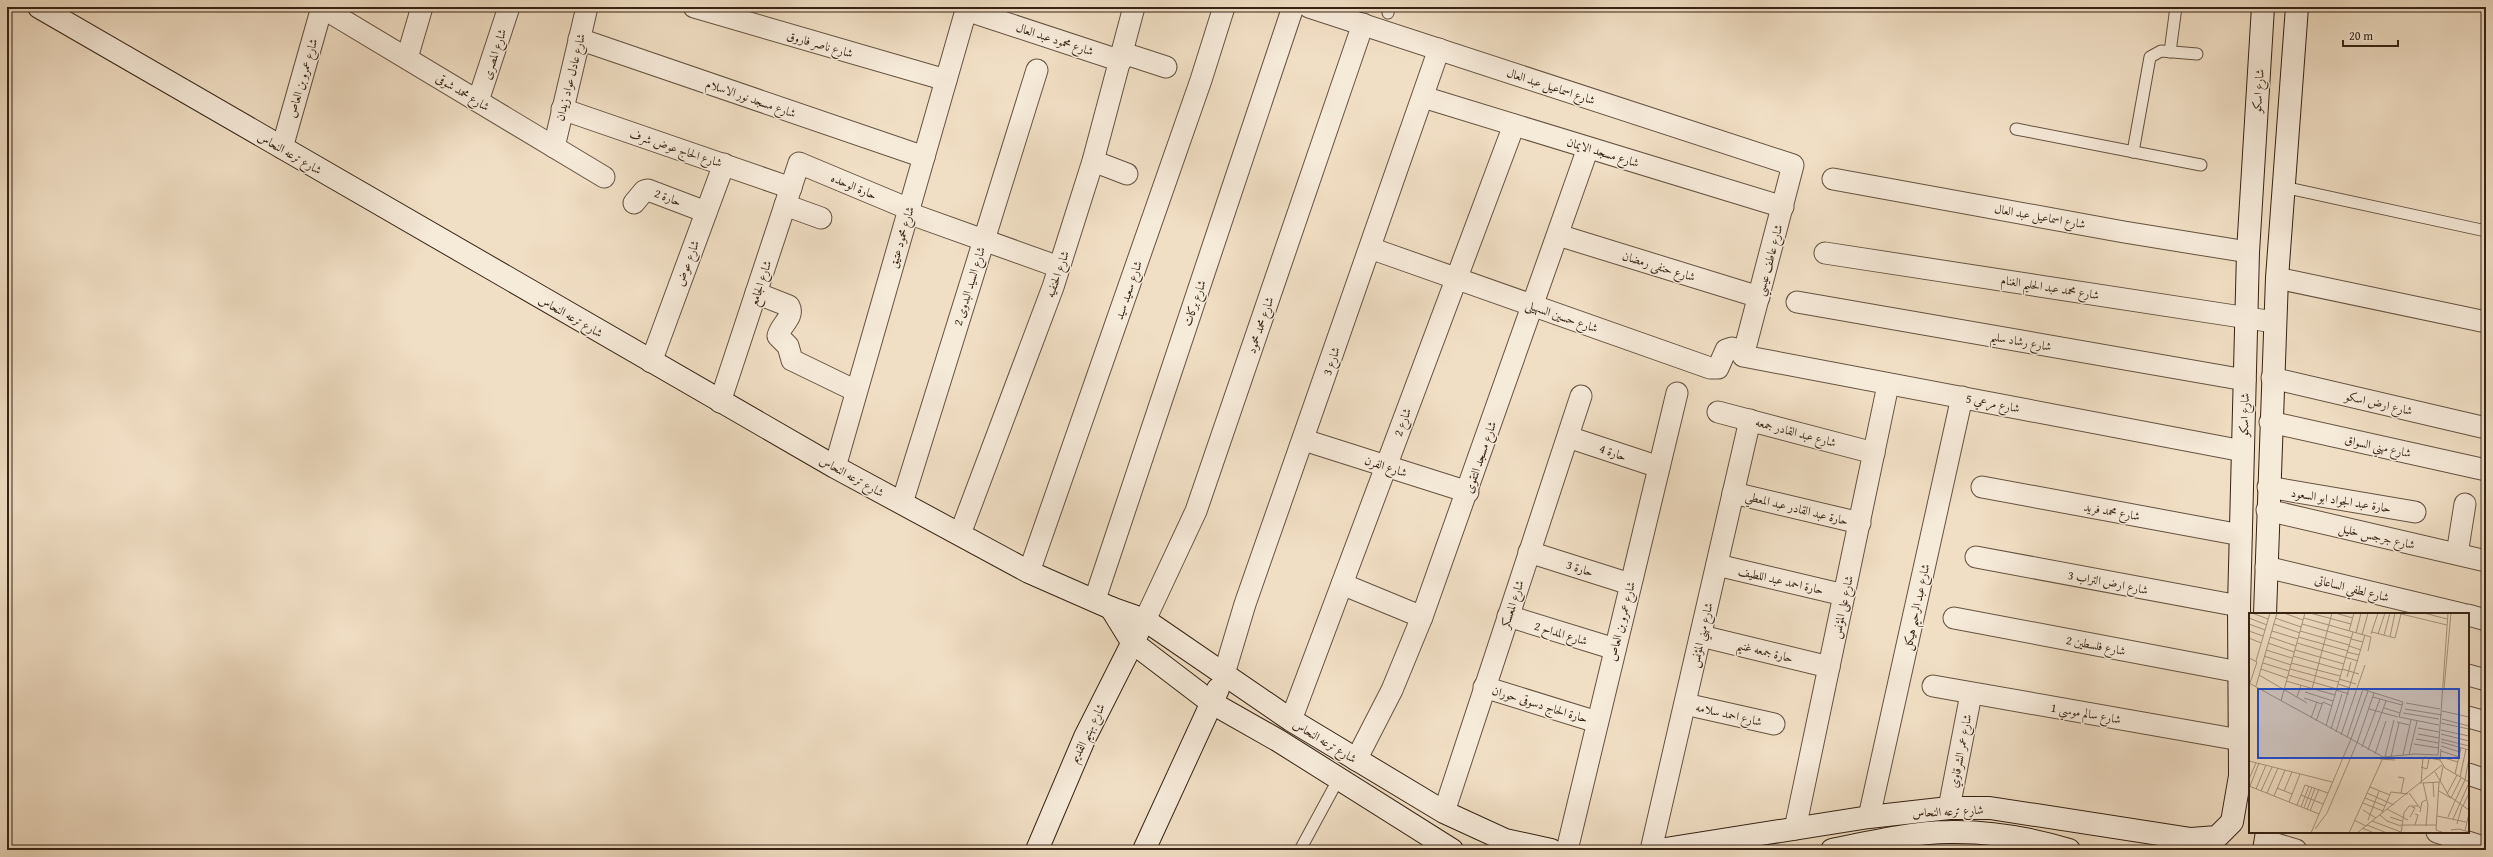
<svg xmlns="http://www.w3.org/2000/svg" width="2493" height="857" font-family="'Gentium Book Plus',Amiri,serif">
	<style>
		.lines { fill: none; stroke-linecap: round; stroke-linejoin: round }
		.lane-casing { stroke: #655240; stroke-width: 13 }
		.street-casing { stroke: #655240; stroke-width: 23 }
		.secondary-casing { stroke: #362314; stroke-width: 24 }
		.lane { stroke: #f6ead9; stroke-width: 11 }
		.street { stroke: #f6ead9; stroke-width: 21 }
		.secondary { stroke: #f6ead9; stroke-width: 22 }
		.labels { text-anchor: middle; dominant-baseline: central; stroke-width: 3; stroke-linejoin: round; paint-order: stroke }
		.street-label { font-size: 12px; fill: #362314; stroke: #f6ead9 }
		.inset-road { fill: none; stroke: #a6947e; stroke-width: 1 }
		.view { fill: #1d4ed8; fill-opacity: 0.15; stroke: #1d4ed8; stroke-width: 2 }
		.inset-edge { fill: none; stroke: #362314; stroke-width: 2 }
	</style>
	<rect width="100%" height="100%" fill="#f1dfc5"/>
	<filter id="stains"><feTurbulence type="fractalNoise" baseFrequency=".005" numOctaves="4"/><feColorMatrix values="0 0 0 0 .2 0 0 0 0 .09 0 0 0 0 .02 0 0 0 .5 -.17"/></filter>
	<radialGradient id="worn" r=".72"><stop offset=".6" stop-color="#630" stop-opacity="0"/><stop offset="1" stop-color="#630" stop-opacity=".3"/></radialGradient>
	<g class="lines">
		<!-- lane casing -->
		<g class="lane-casing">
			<g id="lane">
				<polyline points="1388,13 1389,7"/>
				<polyline points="2170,52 2176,7"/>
				<polyline points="2016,129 2201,165"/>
				<polyline points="2133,152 2150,57 2161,51 2197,54"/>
				<polyline points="2283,187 2486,231"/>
				<polyline points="1300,850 1339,778"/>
			</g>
		</g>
		<!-- street casing -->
		<g class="street-casing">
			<g id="street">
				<polyline points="321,7 604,177"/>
				<polyline points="694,7 946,80"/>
				<polyline points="1309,7 1793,165 1743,356 2243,451"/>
				<polyline points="966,10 1121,61"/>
				<polyline points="579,39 924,157"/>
				<polyline points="1123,53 1166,67"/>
				<polyline points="407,58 422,7"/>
				<polyline points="1423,97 1783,207"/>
				<polyline points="478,101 509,7"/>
				<polyline points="562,109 791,188"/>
				<polyline points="554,147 587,7"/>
				<polyline points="282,148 322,7"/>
				<polyline points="1093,161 1127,174"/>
				<polyline points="1833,179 2124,232 2248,252"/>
				<polyline points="634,203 644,191 648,190 706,212"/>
				<polyline points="785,205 821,218"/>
				<polyline points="908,213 1059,267"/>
				<polyline points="1558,235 1759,297"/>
				<polyline points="1370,248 1710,368 1718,368 1726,350 1732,348 1744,352"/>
				<polyline points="1825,253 2274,322"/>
				<polyline points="2277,278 2486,322"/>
				<path d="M756 293 789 306C795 317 780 325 778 336L788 346 792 360 856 391"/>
				<polyline points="1797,302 2245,380"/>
				<polyline points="651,362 724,164"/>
				<polyline points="2272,378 2486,428"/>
				<polyline points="720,402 799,163 909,209"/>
				<polyline points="1718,412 1874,453"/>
				<polyline points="2270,422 2486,470"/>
				<polyline points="1568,437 1659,467"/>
				<polyline points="1304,440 1468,492"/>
				<polyline points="835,467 967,7"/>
				<polyline points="1982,487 2241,535"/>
				<polyline points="2268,487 2415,512"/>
				<polyline points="1733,493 1860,523"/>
				<polyline points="902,503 1037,70"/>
				<polyline points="2267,510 2486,561"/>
				<polyline points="960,534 1053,287 1093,161 1134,7"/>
				<polyline points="1529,552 1630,584"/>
				<polyline points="2457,554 2465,504"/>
				<polyline points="1976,557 2239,606"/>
				<polyline points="1717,565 1844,595"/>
				<polyline points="2266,567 2462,614"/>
				<polyline points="1029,572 1201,80 1224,7"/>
				<polyline points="1342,584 1422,617"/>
				<polyline points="1095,599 1293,7"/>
				<polyline points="2468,615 2486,620"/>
				<polyline points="1508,616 1615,649"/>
				<polyline points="1954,618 2239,672"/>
				<polyline points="1145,620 1196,511 1363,24"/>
				<polyline points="1701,636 1829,667"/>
				<polyline points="1224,674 1245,604 1439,49"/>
				<polyline points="2468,675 2486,680"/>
				<polyline points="1933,686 2240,740"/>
				<polyline points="1484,687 1597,722"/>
				<polyline points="1685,704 1774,724"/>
				<polyline points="2468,717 2486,722"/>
				<polyline points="1291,720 1514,125"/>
				<polyline points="1356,760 1392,690 1422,617 1588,148"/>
				<polyline points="2468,774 2486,780"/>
				<polyline points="1949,808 1971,694"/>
				<polyline points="1444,812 1581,396"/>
				<polyline points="1869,817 1962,397"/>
				<polyline points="1795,829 1888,385"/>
				<polyline points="2437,832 2486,848"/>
				<polyline points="2266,841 2296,850"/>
				<polyline points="1567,850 1677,393"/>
				<polyline points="1651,850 1750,420"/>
			</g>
		</g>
		<!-- secondary casing -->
		<g class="secondary-casing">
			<g id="secondary">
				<polyline points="39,7 835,467 1029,572 1111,608 1145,620 1291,720 1444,812 1505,840 1551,850"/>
				<polyline points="1111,608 1132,642 1212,703 1279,741 1452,850"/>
				<polyline points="2265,614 2277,278 2297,7"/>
				<polyline points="1037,850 1085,737 1139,630"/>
				<polyline points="1144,850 1218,689"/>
				<polyline points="1659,850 1869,817 1949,808 1990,808 2191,839 2217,837 2232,822 2240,776 2239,606 2248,252 2263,7"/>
				<path d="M1832 850C1866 843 1915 832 1949 832 1990 831 2029 838 2069 850"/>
				<polyline points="2264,850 2267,832"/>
			</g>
		</g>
		<!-- lane -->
		<use href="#lane" class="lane"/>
		<!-- street -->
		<use href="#street" class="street"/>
		<!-- secondary -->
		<use href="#secondary" class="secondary"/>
	</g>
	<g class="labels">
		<!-- street labels -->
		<g class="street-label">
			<text transform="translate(1055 39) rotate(18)">شارع محمود عبد العال</text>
			<text transform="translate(820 44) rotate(16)">شارع ناصر فاروق</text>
			<text transform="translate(494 54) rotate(-72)">شارع المصرى</text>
			<text transform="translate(570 77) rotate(-76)">شارع عادل عواد زيدان</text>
			<text transform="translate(302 78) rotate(-74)">شارع عمرو بن العاص</text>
			<text transform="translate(1551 86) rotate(18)">شارع اسماعيل عبد العال</text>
			<text transform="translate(2258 91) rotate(-86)">شارع اسكو</text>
			<text transform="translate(463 92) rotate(31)">شارع محمد شوقى</text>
			<text transform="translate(751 98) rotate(19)">شارع مسجد نور الاسلام</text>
			<text transform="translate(676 148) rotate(18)">شارع الحاج عوض شرف</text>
			<text transform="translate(1603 152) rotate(17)">شارع مسجد الايمان</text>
			<text transform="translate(290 153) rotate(30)">شارع ترعه النحاس</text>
			<text transform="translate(854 186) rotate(23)">حارة الوحده</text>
			<text transform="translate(668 197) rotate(21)">حارة 2</text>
			<text transform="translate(2040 216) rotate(10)">شارع اسماعيل عبد العال</text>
			<text transform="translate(901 237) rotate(-74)">شارع محمود عتيق</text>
			<text transform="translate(1769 260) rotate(-75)">شارع عاطف عيسي</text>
			<text transform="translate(687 263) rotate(-70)">شارع عوض</text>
			<text transform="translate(1659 266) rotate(17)">شارع حنفى رمضان</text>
			<text transform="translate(1057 274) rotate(-71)">شارع الحنفيه</text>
			<text transform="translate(760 283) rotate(-72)">شارع الجامع</text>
			<text transform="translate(969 286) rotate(-73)">شارع السيد البدوى 2</text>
			<text transform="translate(2050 287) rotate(9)">شارع محمد عبد الحليم الغنام</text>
			<text transform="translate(1128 290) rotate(-71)">شارع سعيد سيد</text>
			<text transform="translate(1194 303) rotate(-71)">شارع بركات</text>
			<text transform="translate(571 316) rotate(30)">شارع ترعه النحاس</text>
			<text transform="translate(1562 316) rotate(19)">شارع حسين السهيلى</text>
			<text transform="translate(1260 325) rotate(-71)">شارع محمد محمود</text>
			<text transform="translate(2021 341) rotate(10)">شارع رشاد سليم</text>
			<text transform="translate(1331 361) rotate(-71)">شارع 3</text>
			<text transform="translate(1993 403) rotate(11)">شارع مرعي 5</text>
			<text transform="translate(2379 403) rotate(13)">شارع ارض اسكو</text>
			<text transform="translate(2244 415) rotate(-89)">شارع اسكو</text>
			<text transform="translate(1402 422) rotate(-70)">شارع 2</text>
			<text transform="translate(1796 432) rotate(15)">شارع عبد القادر جمعه</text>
			<text transform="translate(2378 446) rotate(12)">شارع مهني السواق</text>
			<text transform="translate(1613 452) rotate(19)">حارة 4</text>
			<text transform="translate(1480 457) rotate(-71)">شارع مسجد التقوى</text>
			<text transform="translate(1386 466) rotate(18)">شارع الفرن</text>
			<text transform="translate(852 476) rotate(29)">شارع ترعه النحاس</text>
			<text transform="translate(2341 500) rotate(9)">حارة عبد الجواد ابو السعود</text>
			<text transform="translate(1797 508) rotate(14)">حارة عبد القادر عبد المعطي</text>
			<text transform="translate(2112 511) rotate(10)">شارع محمد فريد</text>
			<text transform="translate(2377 536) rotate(13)">شارع جرجس خليل</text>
			<text transform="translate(1580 568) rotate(18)">حارة 3</text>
			<text transform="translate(1781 580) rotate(13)">حارة احمد عبد اللطيف</text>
			<text transform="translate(2108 582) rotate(11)">شارع ارض التراب 3</text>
			<text transform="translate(2352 588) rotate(14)">شارع لطفي الساعاتى</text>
			<text transform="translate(1512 604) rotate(-72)">شارع المعسكر</text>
			<text transform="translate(1842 607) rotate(-78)">شارع على المؤنس</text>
			<text transform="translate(1916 607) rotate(-78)">شارع عبد الرحيم هيكل</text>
			<text transform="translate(1621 621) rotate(-76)">شارع عمرو بن العاص</text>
			<text transform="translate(1561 633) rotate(17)">شارع المداح 2</text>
			<text transform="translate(1701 635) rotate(-77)">شارع مهني المؤنس</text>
			<text transform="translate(2096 645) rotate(11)">شارع فلسطين 2</text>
			<text transform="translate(1765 651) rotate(14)">حارة جمعه غنيم</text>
			<text transform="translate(1540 704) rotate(17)">حارة الحاج دسوقى حوران</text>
			<text transform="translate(2086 713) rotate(10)">شارع سالم موسي 1</text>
			<text transform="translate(1729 714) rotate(13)">شارع احمد سلامه</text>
			<text transform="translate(1087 733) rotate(-64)">شارع بهتيم القديم</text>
			<text transform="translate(1325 741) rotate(31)">شارع ترعه النحاس</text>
			<text transform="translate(1960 751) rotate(-79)">شارع عمر الشرقاوي</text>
			<text transform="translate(1948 811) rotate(-3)">شارع ترعه النحاس</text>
		</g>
	</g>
	<!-- overview -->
	<g transform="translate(2249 613)">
		<rect width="220" height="220" fill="#f1dfc5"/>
		<path class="inset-road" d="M3 0 19 6M35 0 54 7M61 0 102 11M86 0 104 5M148 0 198 12M175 0 198 6M0 5 18 12M26 5 52 14M55 5 122 24 119 38M0 11 16 17M25 11 51 20M53 11 102 25M0 18 14 23M23 18 49 26M51 18 100 32M100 18 105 0M123 19 146 25 152 1M107 20 112 0M122 21 129 0M129 21 136 0M113 22 119 0M135 22 141 0M21 24 47 33M49 24 99 38M141 24 146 0M0 25 12 30M102 26 114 29M19 30 45 39M48 30 109 48M100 33 112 37M17 37 43 45M46 37 95 51M98 39 110 42M15 43 42 52M44 43 93 57M0 45 8 49 1 70M7 48 21 0M14 50 40 58M42 50 91 63M12 56 38 65M41 56 89 69M93 56 110 61M10 62 58 90M39 62 88 76M98 64 102 49M90 66 107 71M37 68 86 82M0 70 102 126 119 78M89 71 101 75M7 73 28 0M63 76 83 0M113 76 154 89 150 104 190 112M195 76 202 0M87 77 100 81M56 79 84 88M48 84 52 72M124 84 153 92M55 85 73 91M32 88 56 0M157 90 191 96M135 95 151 100M120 96 149 104M156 96 193 102M193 98 220 104M154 100 190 106M62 105 68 89M193 106 220 113M67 108 74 89 83 93M148 109 160 112M192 110 220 116M77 113 104 19M169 115 190 119M82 116 93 81M192 117 220 123M87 119 116 22M169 121 190 125M192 121 220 128M92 122 116 52M98 124 114 76M167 126 190 130M192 126 220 133M192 129 220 137M108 130 125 80M165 131 190 135M192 133 211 139M113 134 131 86M119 137 137 88M192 138 210 144M126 141 137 108M154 142 162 107M160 142 168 108M136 144 145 107M142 144 150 110M175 144 191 147 192 136M192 144 209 149M131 146 146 147M191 147 196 155 220 169M0 148 83 169M172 154 178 156 180 146M186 159 200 183 220 197M206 161 212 135M149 164 155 165 152 180M211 164 217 136M0 166 7 150M216 167 220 145M174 169 179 192 177 213M184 169 185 184M190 169 187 217 195 220M191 169 194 153M174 170 191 169M172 171 174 144M0 173 70 201M1 173 10 150M121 174 141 182M28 175 43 181M7 176 17 152M12 178 23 154M35 178 43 159M190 178 202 185 212 165M18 180 29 155M118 180 145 192M160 180 171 195M198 181 208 162M52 182 74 191M25 183 36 157M116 185 136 193M206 188 216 167M40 189 51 161M114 190 134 198M48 192 56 172 79 180M214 193 220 180M52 194 60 173M55 195 63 174M138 196 159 207M58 197 66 175M114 197 127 205M61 198 70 176M171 199 173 189 177 187M133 200 142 179 159 181M131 202 138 208 152 213M188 203 217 209M141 204 153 208M161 204 166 195 163 194M199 204 206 188M204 206 220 170M105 207 117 213M119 207 130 178M123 208 152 219M208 211 213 193M118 212 138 220M152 212H187M166 212 169 202 166 201M113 215 125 220M66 216 78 200 108 130M202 217 210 216 220 219M216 218 220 200M62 220 102 126 134 144 166 141 189 142 199 0M100 220 133 147M108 220 193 152M152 220 155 200 160 193H169"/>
		<path class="view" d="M9 76H210V145H9Z"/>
		<rect width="220" height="220" class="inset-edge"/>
	</g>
	<!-- margin -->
	<rect width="2493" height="857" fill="none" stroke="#f1dfc5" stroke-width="24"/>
	<rect x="8" y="8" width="2477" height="841" fill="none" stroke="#362314" stroke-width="2"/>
	<rect x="12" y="12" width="2469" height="833" fill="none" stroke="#362314"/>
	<!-- scale -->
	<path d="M2343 40v6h55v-6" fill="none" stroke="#362314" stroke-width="2"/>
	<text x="2349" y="40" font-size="12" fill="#362314" stroke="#f6ead9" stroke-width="3" paint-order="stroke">20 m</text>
	<rect width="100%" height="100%" filter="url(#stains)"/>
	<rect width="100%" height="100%" fill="url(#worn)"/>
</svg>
